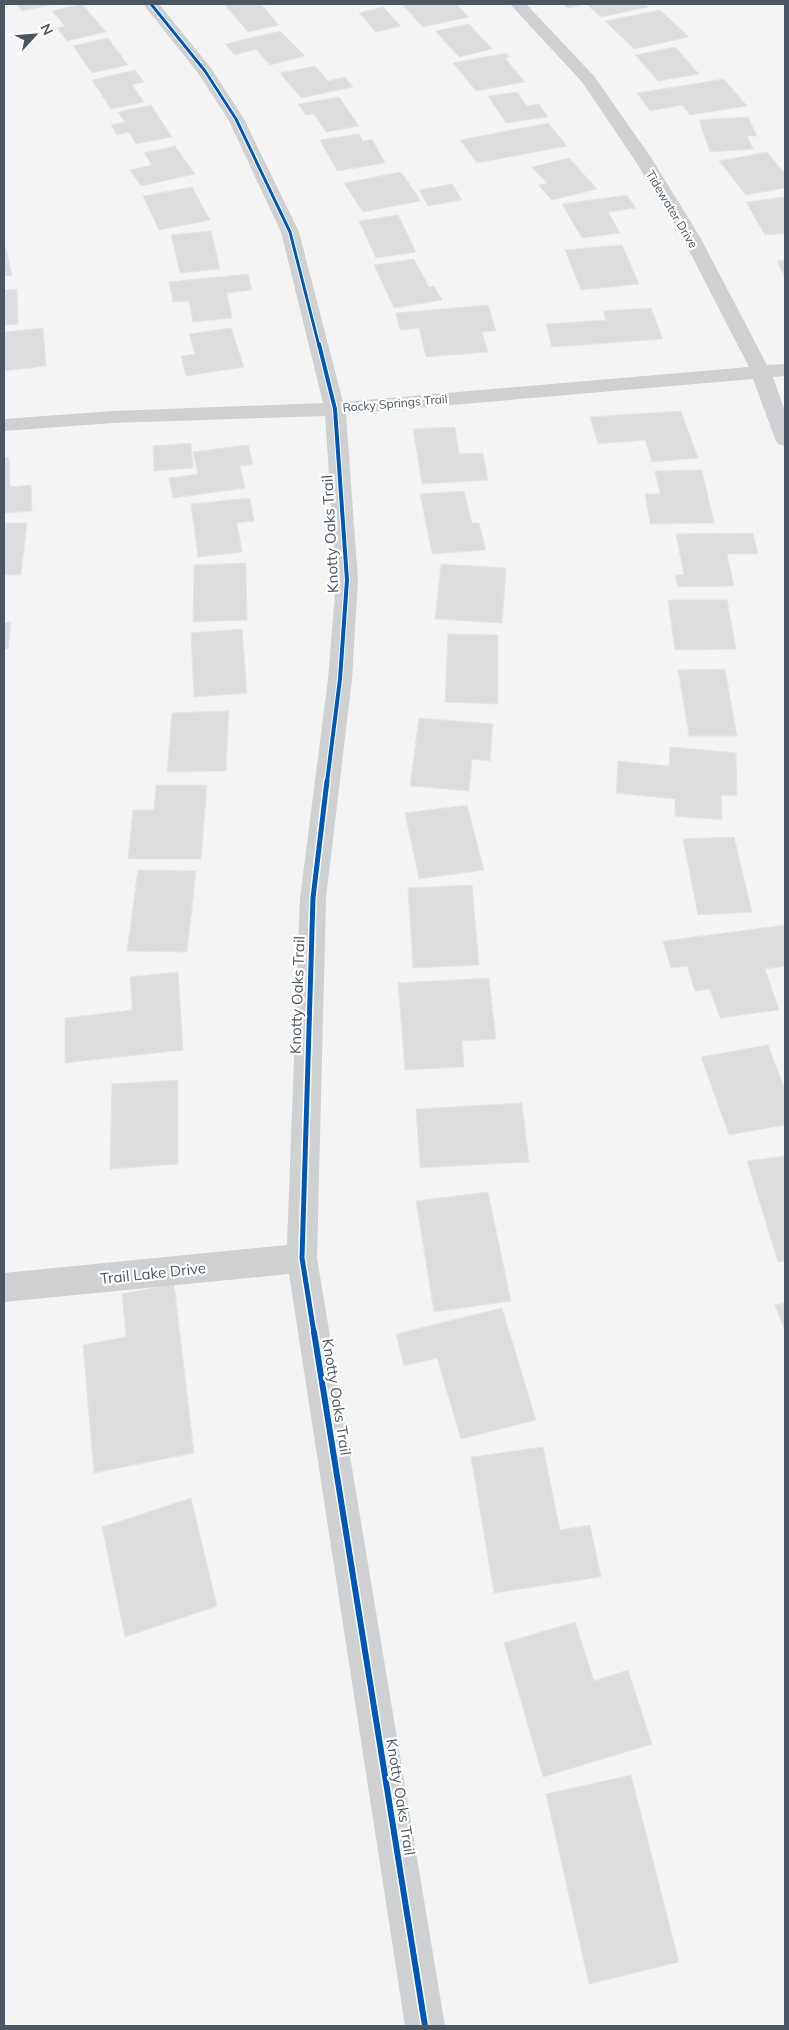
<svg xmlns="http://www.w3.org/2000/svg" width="789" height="2030" font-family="Mulish,sans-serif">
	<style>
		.building { fill: #ddddde; stroke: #e5e6e7 }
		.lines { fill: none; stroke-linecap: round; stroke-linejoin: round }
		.minor { fill: #ced0d2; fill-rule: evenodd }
		.cycleway-far3-casing { stroke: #fff; stroke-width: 5 }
		.cycleway-far2-casing { stroke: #fff; stroke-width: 6 }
		.cycleway-far1-casing { stroke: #fff; stroke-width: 8 }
		.cycleway-casing { stroke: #fff; stroke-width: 9 }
		.cycleway-far3 { stroke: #0057b8; stroke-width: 3 }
		.cycleway-far2 { stroke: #0057b8; stroke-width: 4 }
		.cycleway-far1 { stroke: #0057b8; stroke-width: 5 }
		.cycleway { stroke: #0057b8; stroke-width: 6 }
		.labels { text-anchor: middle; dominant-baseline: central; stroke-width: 4.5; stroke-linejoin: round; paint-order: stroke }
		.far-street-label { font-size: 12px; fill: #4a5661; stroke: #fff }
		.street-label { font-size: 15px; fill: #4a5661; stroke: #fff }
	</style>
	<rect width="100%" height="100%" fill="#f4f4f4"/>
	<!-- building -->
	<g class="building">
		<polygon points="17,4 55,4 22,11"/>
		<polygon points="82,4 106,32 67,41 57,28 65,26 52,11"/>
		<polygon points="232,4 261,4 279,25 248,32 225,5"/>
		<polygon points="402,4 456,4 469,17 423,27"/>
		<polygon points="563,4 644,4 648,7 601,17 586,4 568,8"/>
		<polygon points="383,7 401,26 376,32 359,13"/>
		<polygon points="660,10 689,37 634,49 605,21"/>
		<polygon points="469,24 492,49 459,57 435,31"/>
		<polygon points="280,31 305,56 270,65 256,49 235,55 225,44"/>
		<polygon points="108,38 128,65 92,73 73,46"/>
		<polygon points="675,47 699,74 658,81 635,55"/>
		<polygon points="507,53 510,57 505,58 525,82 476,91 453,63"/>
		<polygon points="315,66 328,81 345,77 353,87 301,98 280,73"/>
		<polygon points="135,70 144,82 132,85 144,102 111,109 92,80"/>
		<polygon points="724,79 747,106 690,115 682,105 650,111 637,93"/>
		<polygon points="517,92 527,106 539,104 548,117 506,123 488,96"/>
		<polygon points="339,97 359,126 326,132 314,114 306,115 298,104"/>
		<polygon points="151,105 172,137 136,144 129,132 117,135 111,125 125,122 118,112"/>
		<polygon points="748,117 757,136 747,136 753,149 710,152 699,120"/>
		<polygon points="548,123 567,146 477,163 460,140"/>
		<polygon points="359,134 363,141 372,139 385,163 337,171 320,140"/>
		<polygon points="175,146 195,174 141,186 130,170 152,165 144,153"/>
		<polygon points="767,152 785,174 785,188 746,195 719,161"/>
		<polygon points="569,158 597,189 552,200 538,185 547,183 532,167"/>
		<polygon points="401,172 421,201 363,212 344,183"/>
		<polygon points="452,184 462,200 428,206 419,190"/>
		<polygon points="192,187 210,220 159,230 143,196"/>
		<polygon points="627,195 636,208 608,212 620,233 582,238 562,204"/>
		<polygon points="785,197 785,233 765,235 746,202"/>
		<polygon points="398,215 416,252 376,258 359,221"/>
		<polygon points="211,231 220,269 180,273 171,235"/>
		<polygon points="4,241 12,275 4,276"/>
		<polygon points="622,245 639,284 581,290 565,250"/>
		<polygon points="414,259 429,287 434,286 442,300 394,308 374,265"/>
		<polygon points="785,260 785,278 777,261"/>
		<polygon points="248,274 252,290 227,293 232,318 193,322 189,301 173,302 169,282"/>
		<polygon points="17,289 18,324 4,325 4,290"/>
		<polygon points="488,305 496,331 482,332 488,352 426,357 419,328 400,330 396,313"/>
		<polygon points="651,308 663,339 552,347 546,324 606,320 603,311"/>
		<polygon points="43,328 46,366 4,371 4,332"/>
		<polygon points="231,328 244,367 186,376 181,356 195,354 189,334"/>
		<polygon points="681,411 698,458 652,462 645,440 598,444 590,417"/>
		<polygon points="455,427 459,454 483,453 488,480 422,484 413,429"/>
		<polygon points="191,443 193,468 154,471 153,446"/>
		<polygon points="248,445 253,464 240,466 245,488 173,498 169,478 198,474 193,452"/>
		<polygon points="9,457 10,487 31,485 32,511 4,513 4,458"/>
		<polygon points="702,470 714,523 650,524 645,494 660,494 655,471"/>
		<polygon points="464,491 472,523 479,523 486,550 432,554 420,494"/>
		<polygon points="250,498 254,521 237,523 242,552 198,557 191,504"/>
		<polygon points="4,523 27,523 21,575 4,575"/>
		<polygon points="753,533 758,554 727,554 734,586 678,587 675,575 684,575 676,534"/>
		<polygon points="246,563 247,620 193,622 194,565"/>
		<polygon points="441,564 506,568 502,623 435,619"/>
		<polygon points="668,600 727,600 736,649 675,650"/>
		<polygon points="11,622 8,649 4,649 4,623"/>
		<polygon points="242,629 247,693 194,697 191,633"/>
		<polygon points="448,634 498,635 498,704 445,702"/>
		<polygon points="725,669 737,736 689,736 678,670"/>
		<polygon points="229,711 226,771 167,772 172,713"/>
		<polygon points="419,718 493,724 490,761 472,759 469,791 410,786"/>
		<polygon points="670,747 736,753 737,796 721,795 722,820 675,816 675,799 616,793 618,761 669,766"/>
		<polygon points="156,785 207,785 201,859 128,859 133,810 154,810"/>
		<polygon points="467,805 484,870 419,879 405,813"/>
		<polygon points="734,837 752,912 698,915 683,839"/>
		<polygon points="138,870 196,871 187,952 127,951"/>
		<polygon points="472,885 479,965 413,968 408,888"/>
		<polygon points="785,925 785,966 765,969 779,1010 720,1018 710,989 695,991 687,966 671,968 663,941"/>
		<polygon points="178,972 183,1050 65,1063 65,1018 132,1010 130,977"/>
		<polygon points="489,978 496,1039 462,1041 464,1067 405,1070 398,983"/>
		<polygon points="768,1045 785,1090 785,1125 729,1135 701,1057"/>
		<polygon points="178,1080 178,1164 110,1169 112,1084"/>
		<polygon points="522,1103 529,1162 420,1168 416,1109"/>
		<polygon points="785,1156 785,1261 778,1262 747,1161"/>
		<polygon points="488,1192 511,1301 434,1312 416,1201"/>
		<polygon points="174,1284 194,1453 94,1473 83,1345 126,1337 122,1294"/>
		<polygon points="785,1303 785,1331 775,1305"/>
		<polygon points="502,1308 536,1420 461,1439 437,1358 404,1366 396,1334"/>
		<polygon points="543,1447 560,1530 590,1525 601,1577 494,1593 471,1457"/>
		<polygon points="191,1498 217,1606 125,1637 102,1527"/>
		<polygon points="575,1622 594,1681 628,1670 652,1744 543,1777 504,1643"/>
		<polygon points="631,1775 679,1962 589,1984 546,1794"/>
	</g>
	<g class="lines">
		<!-- minor -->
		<polygon class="minor" points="143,4 159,4 211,68 244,119 299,232 343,402 749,367 682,237 634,159 582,82 510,4 526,4 594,76 652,159 700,237 767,365 785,364 785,376 773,377 785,411 785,446 778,444 775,439 753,379 346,414 358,580 352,679 326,898 317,1258 445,2026 405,2026 289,1274 4,1302 4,1273 287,1245 300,898 328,679 336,580 325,416 113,423 4,431 4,419 113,411 323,403 281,232 228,119 198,73"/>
		<!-- cycleway-far3 casing -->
		<g class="cycleway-far3-casing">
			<polyline id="cycleway-far3" points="151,4 205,71 236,119 290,232 319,346"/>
		</g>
		<!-- cycleway-far2 casing -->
		<g class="cycleway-far2-casing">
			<polyline id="cycleway-far2" points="319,344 335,409 347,580 340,679 327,782"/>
		</g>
		<!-- cycleway-far1 casing -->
		<g class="cycleway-far1-casing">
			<polyline id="cycleway-far1" points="314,1333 302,1258 313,898 327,781"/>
		</g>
		<!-- cycleway casing -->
		<g class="cycleway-casing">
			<polyline id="cycleway" points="314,1332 425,2026"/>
		</g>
		<!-- cycleway-far3 -->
		<use href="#cycleway-far3" class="cycleway-far3"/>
		<!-- cycleway-far2 -->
		<use href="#cycleway-far2" class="cycleway-far2"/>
		<!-- cycleway-far1 -->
		<use href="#cycleway-far1" class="cycleway-far1"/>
		<!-- cycleway -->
		<use href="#cycleway" class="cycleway"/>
	</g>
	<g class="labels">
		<!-- far-street labels -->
		<g class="far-street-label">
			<text transform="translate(672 209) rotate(59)">Tidewater Drive</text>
			<text transform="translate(395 403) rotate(-5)">Rocky Springs Trail</text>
		</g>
		<!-- street labels -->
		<g class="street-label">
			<text transform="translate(330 534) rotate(-93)">Knotty Oaks Trail</text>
			<text transform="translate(297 995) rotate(-88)">Knotty Oaks Trail</text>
			<text transform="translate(153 1273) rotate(-6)">Trail Lake Drive</text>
			<text transform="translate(337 1397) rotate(81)">Knotty Oaks Trail</text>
			<text transform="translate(401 1797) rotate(81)">Knotty Oaks Trail</text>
		</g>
	</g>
	<!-- border -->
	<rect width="789" height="2030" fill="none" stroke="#4a5661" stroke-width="10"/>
	<!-- north arrow -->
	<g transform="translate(35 35) rotate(64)" stroke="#ffffff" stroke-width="4" paint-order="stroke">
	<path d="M0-4L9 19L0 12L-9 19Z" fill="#4a5661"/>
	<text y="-8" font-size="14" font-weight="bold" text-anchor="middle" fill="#4a5661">N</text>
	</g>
</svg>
